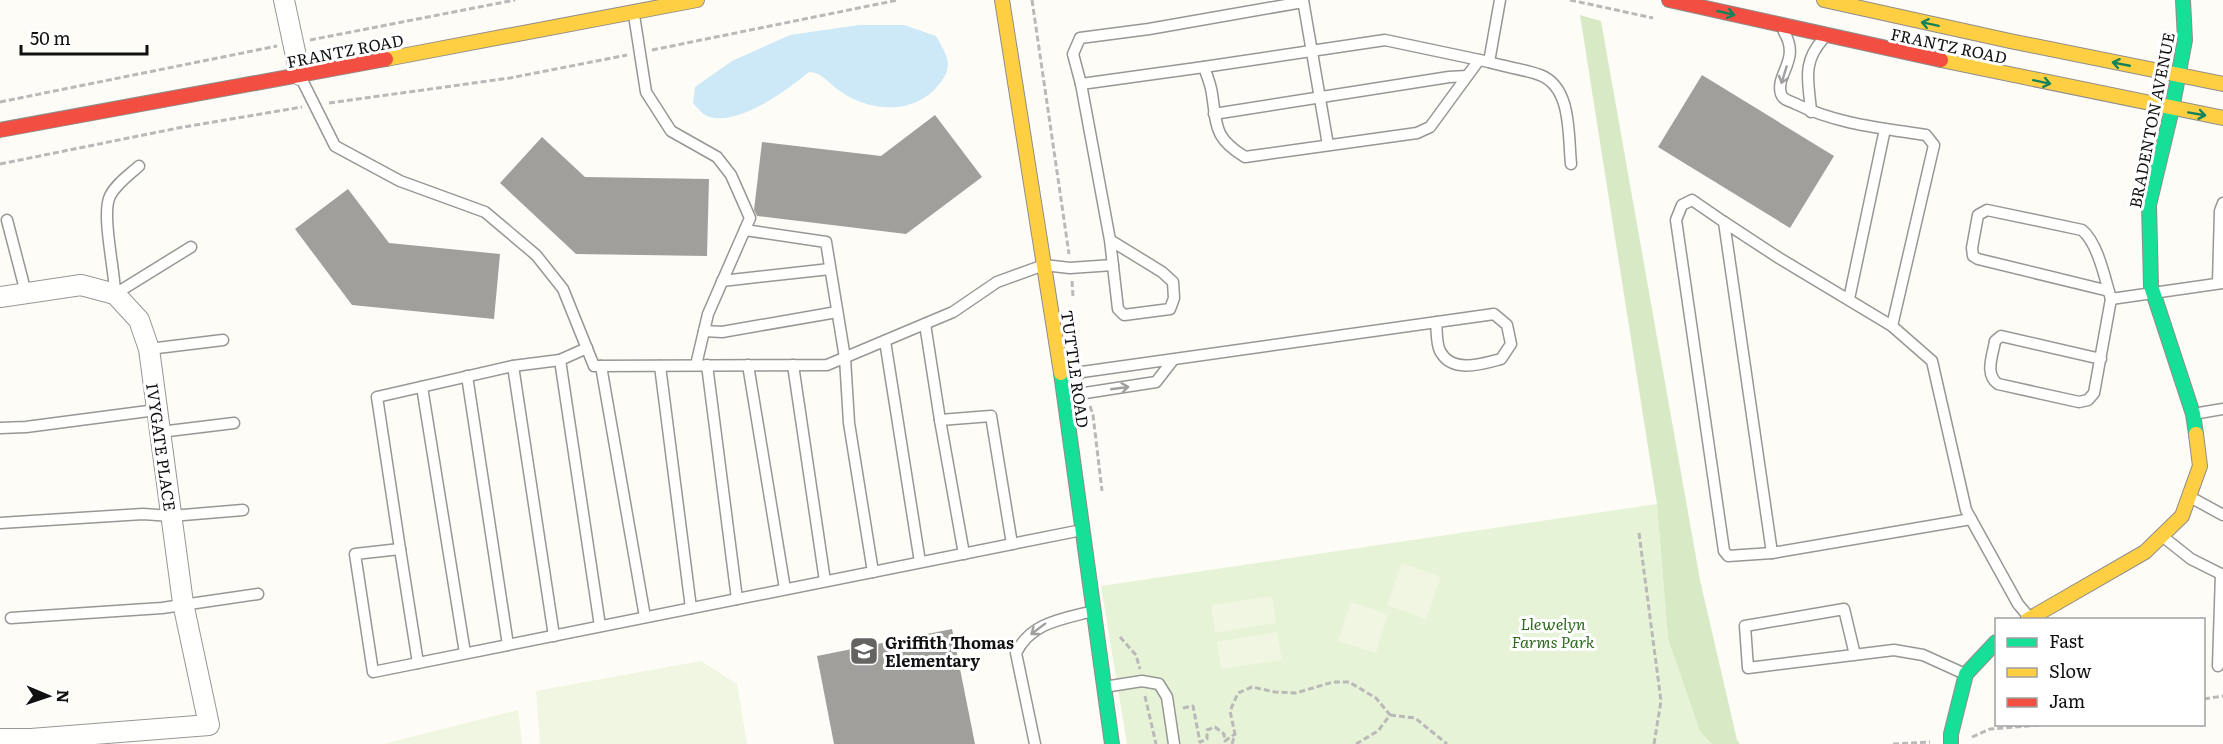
<svg xmlns="http://www.w3.org/2000/svg" width="2223" height="744" font-family="Literata,serif">
	<style>
		.green { fill: #e7f3d7 }
		.forest { fill: #d8eac5 }
		.pitch { fill: #f0f6e1 }
		.water { fill: #cde8f7 }
		.building { fill: #a19f9c }
		.lines { fill: none; stroke-linecap: round; stroke-linejoin: round }
		.lane-casing { stroke: #979795; stroke-width: 13 }
		.street-casing { stroke: #979795; stroke-width: 22 }
		.fast-casing { stroke: #8e8d8b; stroke-width: 16 }
		.slow-casing { stroke: #8e8d8b; stroke-width: 16 }
		.jam-casing { stroke: #8e8d8b; stroke-width: 16 }
		.path { stroke: #b9b9b8; stroke-width: 3; stroke-dasharray: 6 3; stroke-linecap: butt }
		.lane { stroke: #fffffe; stroke-width: 10 }
		.street { stroke: #fffffe; stroke-width: 20 }
		.fast { stroke: #16e098; stroke-width: 14 }
		.slow { stroke: #ffcf43; stroke-width: 14 }
		.jam { stroke: #f24e42; stroke-width: 14 }
		.oneway { stroke: #14835b }
		.oneway2 { stroke: #a0a09f }
		.labels { text-anchor: middle; dominant-baseline: central; stroke-width: 6; stroke-linejoin: round; paint-order: stroke }
		.street-label { font-size: 16px; fill: #111; stroke: #fff }
		.park-label { font-size: 16px; font-style: italic; fill: #2f6b1f; stroke: #fff }
		.poi-label { font-size: 16px; font-weight: bold; fill: #111; stroke: #fff; text-anchor: start }
	</style>
	<rect width="100%" height="100%" fill="#fdfcf7"/>
	<!-- green -->
	<polygon class="green" points="1657,504 1668,639 1700,730 1712,744 1127,744 1101,586"/>
	<!-- forest -->
	<polygon class="forest" points="1580,15 1601,21 1700,580 1737,740 1740,744 1712,744 1700,731 1668,639 1657,504"/>
	<!-- pitch -->
	<g class="pitch">
		<polygon points="1402,563 1441,577 1426,619 1387,605"/>
		<polygon points="1272,596 1276,623 1215,633 1211,605"/>
		<polygon points="1351,602 1388,614 1376,653 1338,641"/>
		<polygon points="1277,632 1282,660 1221,669 1217,642"/>
		<polygon points="701,661 737,684 747,744 540,744 536,691"/>
		<polygon points="518,710 522,744 384,744"/>
	</g>
	<!-- water -->
	<path class="water" d="M859 25H904L936 36C944 51 954 63 943 79 920 115 872 114 840 91 829 84 822 72 809 72 787 90 737 128 707 116 702 114 697 107 693 103L695 87 732 61 790 35Z"/>
	<!-- building -->
	<g class="building">
		<polygon points="1702,75 1834,156 1790,228 1658,147"/>
		<polygon points="935,115 982,177 906,234 757,216 754,210 762,142 881,156"/>
		<polygon points="542,137 585,177 709,179 707,256 576,254 500,183"/>
		<polygon points="348,189 389,243 500,254 494,319 352,305 295,229"/>
		<polygon points="952,629 975,744 834,744 817,656"/>
	</g>
	<g class="lines">
		<!-- lane casing -->
		<g class="lane-casing">
			<g id="lane">
				<polyline points="1303,0 1328,145"/>
				<path d="M1500 0 1489 62C1505 67 1523 69 1540 75 1572 87 1568 135 1571 164"/>
				<polyline points="634,15 646,92 671,131 717,157 731,175 750,218 708,314 696,365"/>
				<path d="M1784 32C1801 60 1775 74 1781 94 1783 100 1790 101 1796 104 1837 124 1881 128 1926 135L1934 145 1892 326 1932 361 1966 510 2018 604 2029 617"/>
				<polyline points="1204,67 1385,40 1489,62"/>
				<polyline points="301,78 335,146 400,181 485,212 536,255 563,289 594,366 827,365 953,312 997,282 1044,265 1070,268 1113,265"/>
				<path d="M1081 84 1204 67C1207 76 1211 85 1212 94 1217 127 1214 138 1245 157L1417 133 1430 127 1479 60"/>
				<path d="M1811 112C1809 82 1801 64 1823 39"/>
				<polyline points="1214,114 1449,77 1467,76"/>
				<path d="M139 166C129 175 116 184 110 196 101 214 115 271 115 294L191 247"/>
				<polyline points="7,220 26,293"/>
				<polyline points="1724,222 1692,200 1682,205 1676,220 1724,551 1728,556 1772,553"/>
				<polyline points="745,230 826,242 845,358 849,423 873,572"/>
				<polyline points="1110,240 1162,272 1173,282 1174,298 1170,309 1124,315 1118,309 1110,240 1081,84 1073,54 1080,38 1149,29 1303,2"/>
				<polyline points="722,281 830,269"/>
				<polyline points="2218,283 2220,211 2223,203"/>
				<path d="M2109 291 1978 259 1973 256 1972 248 1978 215 1987 210 2082 230C2098 243 2105 279 2111 299L2223 283"/>
				<polyline points="1849,299 1885,129"/>
				<polyline points="925,324 940,420 991,416 1012,544"/>
				<polyline points="1892,326 1779,258 1724,222 1772,553 1971,519"/>
				<polyline points="704,331 722,332 837,312"/>
				<polyline points="885,341 920,562"/>
				<polyline points="587,348 560,360 513,366 377,397 400,549 355,554 373,672 1082,530"/>
				<polyline points="149,349 223,340"/>
				<path d="M2101 359 2001 336 1995 341C1993 355 1984 374 1998 384L2079 402 2088 400 2094 393 2111 299"/>
				<polyline points="560,360 600,626"/>
				<polyline points="707,365 737,599"/>
				<polyline points="748,365 785,589"/>
				<polyline points="793,365 825,581"/>
				<polyline points="513,366 554,636"/>
				<polyline points="601,366 645,617"/>
				<polyline points="660,366 691,608"/>
				<polyline points="467,376 508,645"/>
				<path d="M1065 385 1082 372 1494 314 1507 325 1511 344 1501 359C1482 364 1452 374 1440 351 1436 343 1437 330 1436 322"/>
				<polyline points="422,387 465,653"/>
				<polyline points="1066,387 1085,393 1156,382 1173,360"/>
				<polyline points="2193,414 2223,409"/>
				<polyline points="940,420 964,554"/>
				<polyline points="0,428 26,427 156,410"/>
				<polyline points="160,432 234,423"/>
				<polyline points="2190,497 2223,515"/>
				<polyline points="0,523 143,514 171,516 243,510"/>
				<polyline points="2162,536 2191,559 2223,575"/>
				<polyline points="400,549 418,663"/>
				<polyline points="11,618 162,608 258,594"/>
				<polyline points="1855,655 1844,609 1745,626 1748,668 1894,650 1923,655 1965,674"/>
				<polyline points="2218,666 2221,574"/>
				<polyline points="1104,687 1142,681 1159,684 1167,697 1174,744"/>
				<path d="M1035 744 1016 653C1031 622 1063 619 1093 611"/>
			</g>
		</g>
		<!-- street casing -->
		<g class="street-casing">
			<g id="street">
				<polyline points="284,0 300,75"/>
				<polyline points="0,297 81,285 115,294 139,320 149,349 183,603 209,725 31,739 0,739"/>
			</g>
		</g>
		<!-- fast casing -->
		<g class="fast-casing">
			<g id="fast">
				<polyline points="2183,0 2185,40 2172,109 2149,205 2151,286 2193,414 2196,434"/>
				<polyline points="1061,373 1112,744"/>
				<polyline points="1951,744 1951,734 1966,674 1996,642"/>
			</g>
		</g>
		<!-- slow casing -->
		<g class="slow-casing">
			<g id="slow">
				<polyline points="1002,0 1061,373"/>
				<polyline points="1824,0 2010,41 2223,84"/>
				<polyline points="386,59 697,0"/>
				<polyline points="1941,60 2223,118"/>
				<polyline points="2027,620 2145,552 2182,516 2200,466 2196,434"/>
			</g>
		</g>
		<!-- jam casing -->
		<g class="jam-casing">
			<g id="jam">
				<polyline points="1669,0 1941,60"/>
				<polyline points="0,130 386,59"/>
			</g>
		</g>
		<!-- path -->
		<g class="path">
			<polyline points="1032,0 1069,254"/>
			<polyline points="1570,0 1653,18"/>
			<polyline points="310,40 515,0"/>
			<polyline points="652,50 898,0"/>
			<polyline points="0,102 277,46"/>
			<polyline points="329,103 510,78 627,55"/>
			<polyline points="0,164 178,128 302,107"/>
			<polyline points="1072,281 1073,296"/>
			<polyline points="1090,406 1093,415 1102,491"/>
			<polyline points="1639,533 1661,701 1654,744"/>
			<polyline points="1120,637 1136,655 1140,669"/>
			<polyline points="1145,696 1156,744"/>
			<polyline points="2204,699 2223,696"/>
			<polyline points="1183,708 1193,706 1200,742 1207,739 1207,730 1215,727 1224,734 1225,741 1235,734"/>
			<polyline points="1390,715 1415,718 1447,744"/>
			<polyline points="1972,737 1990,729 2050,724"/>
			<polyline points="1232,744 1235,734 1230,711 1238,693 1252,687 1275,692 1296,693 1333,682 1349,682 1376,698 1390,715 1378,731 1356,744"/>
			<polyline points="1893,744 1930,742"/>
		</g>
		<!-- lane -->
		<use href="#lane" class="lane"/>
		<!-- street -->
		<use href="#street" class="street"/>
		<!-- fast -->
		<use href="#fast" class="fast"/>
		<!-- slow -->
		<use href="#slow" class="slow"/>
		<!-- jam -->
		<use href="#jam" class="jam"/>
	</g>
	<!-- one-way arrows -->
	<defs><path id="oneway-shaft" d="M-6 0H5M1.5-3L5.5 0L1.5 3" fill="none" stroke-width="1.6" stroke-linecap="round" stroke-linejoin="round" transform="scale(1.5)"/></defs>
	<g class="oneway">
		<use href="#oneway-shaft" transform="translate(1726 13) rotate(13)"/>
		<use href="#oneway-shaft" transform="translate(1930 24) rotate(-168)"/>
		<use href="#oneway-shaft" transform="translate(2121 64) rotate(-169)"/>
		<use href="#oneway-shaft" transform="translate(2042 82) rotate(12)"/>
		<use href="#oneway-shaft" transform="translate(2197 114) rotate(10)"/>
	</g>
	<g class="oneway2">
		<use href="#oneway-shaft" transform="translate(1784 75) rotate(107)"/>
		<use href="#oneway-shaft" transform="translate(1120 388) rotate(-8)"/>
		<use href="#oneway-shaft" transform="translate(1038 629) rotate(143)"/>
	</g>
	<!-- icons -->
	<defs>
		<g id="school-square" transform="scale(1.5)"><rect x="-9" y="-9" width="18" height="18" rx="4" fill="#646362" stroke="#fff"/><path d="M0-5L7-2L0 1L-7-2ZM-4 1L0 2.5L4 1V4Q0 6-4 4Z" fill="#fff"/></g>
	</defs>
	<g fill-rule="evenodd">
		<use href="#school-square" x="864" y="651"/>
	</g>
	<g class="labels">
		<!-- street labels -->
		<g class="street-label">
			<text transform="translate(1949 45) rotate(12)">FRANTZ ROAD</text>
			<text transform="translate(345 50) rotate(-11)">FRANTZ ROAD</text>
			<text transform="translate(2151 120) rotate(-79)">BRADENTON AVENUE</text>
			<text transform="translate(1076 369) rotate(82)">TUTTLE ROAD</text>
			<text transform="translate(162 447) rotate(82)">IVYGATE PLACE</text>
		</g>
		<!-- park labels -->
		<g class="park-label">
			<text x="1553" y="623">Llewelyn<tspan x="1553" dy="18">Farms Park</tspan></text>
		</g>
		<!-- poi labels -->
		<g class="poi-label">
			<text x="885" y="642">Griffith Thomas<tspan x="885" dy="18">Elementary</tspan></text>
		</g>
	</g>
	<!-- legend -->
	<rect x="1995" y="618" width="210" height="108" fill="#ffffff" stroke="#a0a0a0" stroke-width="1.5"/>
	<rect x="2007" y="638" width="30" height="9" fill="#16e098" stroke="#a0a0a0" stroke-width="1.5"/>
	<text x="2049" y="648" font-size="18" fill="#111111">Fast</text>
	<rect x="2007" y="668" width="30" height="9" fill="#ffcf43" stroke="#a0a0a0" stroke-width="1.5"/>
	<text x="2049" y="678" font-size="18" fill="#111111">Slow</text>
	<rect x="2007" y="698" width="30" height="9" fill="#f24e42" stroke="#a0a0a0" stroke-width="1.5"/>
	<text x="2049" y="708" font-size="18" fill="#111111">Jam</text>
	<!-- north arrow -->
	<g transform="translate(48 696) rotate(92)" stroke="#ffffff" stroke-width="4.5" paint-order="stroke">
	<path d="M0-4.5L10 22L0 15L-10 22Z" fill="#111111"/>
	<text y="-9" font-size="16" font-weight="bold" text-anchor="middle" fill="#111111">N</text>
	</g>
	<!-- scale -->
	<path d="M21 45v9h126v-9" fill="none" stroke="#111111" stroke-width="3"/>
	<text x="30" y="45" font-size="18" fill="#111111" stroke="#ffffff" stroke-width="4.5" paint-order="stroke">50 m</text>
</svg>
